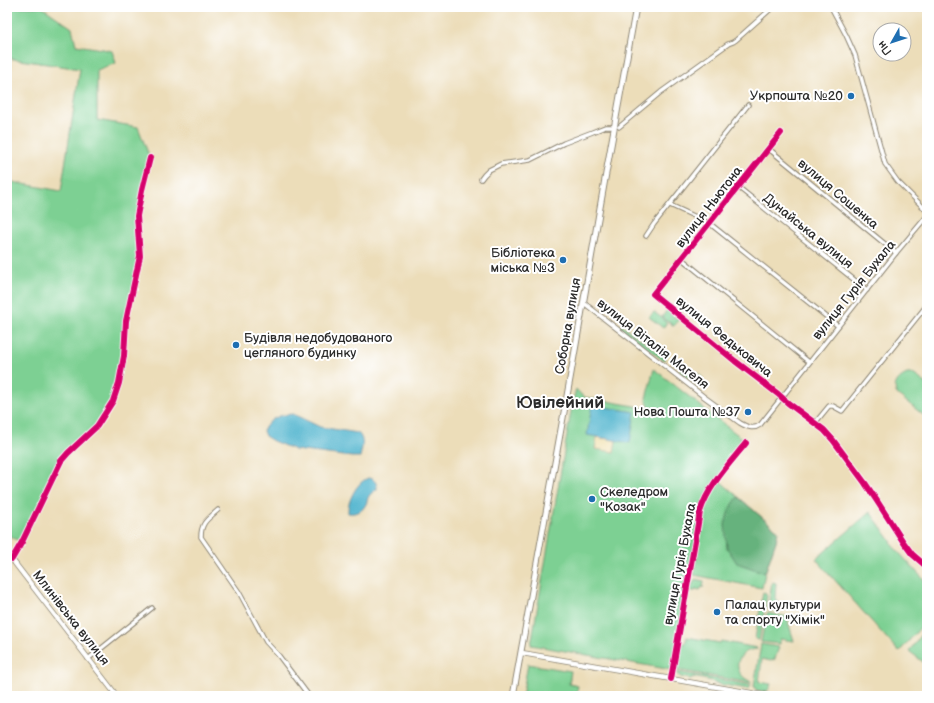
<svg xmlns="http://www.w3.org/2000/svg" width="934" height="703" font-family="'Balsamiq Sans',sans-serif">
	<style>
		.green { fill: #7dd093; stroke: #547e5f }
		.forest { fill: #66b27d; stroke: #486e54 }
		.sand { fill: #eeda9e; stroke: #8c8264 }
		.water { fill: #50b4ce; stroke: #3e707c }
		.lines { fill: none; stroke-linecap: round; stroke-linejoin: round }
		.street-casing { stroke: #8c8472; stroke-width: 5.5 }
		.secondary-casing { stroke: #8c8472; stroke-width: 6 }
		.primary-casing { stroke: #8c8472; stroke-width: 7 }
		.street { stroke: #fff; stroke-width: 3.5 }
		.secondary { stroke: #fff; stroke-width: 4.5 }
		.primary { stroke: #fff; stroke-width: 5 }
		.cycleway-casing { stroke: #fff; stroke-width: 8 }
		.cycleway { stroke: #d6006c; stroke-width: 6 }
		.poi-dot { fill: #1f6fb2; stroke: #fff; stroke-width: 1.5 }
		.labels { text-anchor: middle; dominant-baseline: central; stroke-width: 4; stroke-linejoin: round; paint-order: stroke }
		.poi-label { font-size: 13px; fill: #2b2b2b; stroke: #fff; text-anchor: end }
		.street-label { font-size: 13px; fill: #2b2b2b; stroke: #fff }
		.district-label { font-size: 17px; font-weight: bold; fill: #2b2b2b; stroke: #fff }
	</style>
	<rect width="100%" height="100%" fill="#fff"/>
	<filter id="ink" filterUnits="userSpaceOnUse"><feTurbulence type="fractalNoise" baseFrequency=".025" numOctaves="2"/><feDisplacementMap in="SourceGraphic" scale="8" xChannelSelector="R" yChannelSelector="G"/><feConvolveMatrix kernelMatrix="1 2 1 2 8 2 1 2 1" color-interpolation-filters="sRGB"/></filter>
	<filter id="wash" filterUnits="userSpaceOnUse"><feTurbulence type="fractalNoise" baseFrequency=".012" numOctaves="4" result="noise"/><feDisplacementMap in="SourceGraphic" scale="16" xChannelSelector="R" yChannelSelector="G"/><feGaussianBlur stdDeviation="0.9" result="paint"/><feColorMatrix in="noise" values="0 0 0 0 0 0 0 0 0 0 0 0 0 0 0 0 0 1.4 0 .05"/><feComposite in="paint" operator="in"/></filter>
	<g filter="url(#wash)">
		<rect width="100%" height="100%" fill="#ecddb9"/>
		<!-- green -->
		<g class="green">
			<polygon points="7,7 42,7 72,28 76,45 103,49 112,51 116,63 97,70 97,120 138,127 150,158 137,216 140,256 126,321 124,356 119,383 113,401 97,426 61,461 22,542 7,535 7,181 61,191 80,69 7,58"/>
			<polygon points="667,310 679,320 674,326 662,317"/>
			<polygon points="654,312 667,322 663,328 649,317"/>
			<polygon points="621,325 666,358 664,361 619,327"/>
			<polygon points="685,364 703,378 697,385 679,371"/>
			<path d="M654 369 743 439 726 462 728 465 703 501 672 670 531 645 573 400 576 389C579 392 581 395 584 397L640 407 650 410 646 398Z"/>
			<path d="M907 374H913L927 384V418L897 394C892 385 898 378 907 374Z"/>
			<polygon points="720,481 778,531 776,541 765,573 762,588 694,575 704,514 707,501 713,490"/>
			<polygon points="870,512 891,541 893,546 927,583 927,620 899,652 816,559"/>
			<polygon points="695,579 704,581 703,588 702,587 700,590 696,589 695,591 691,591 692,583 694,583"/>
			<polygon points="772,582 776,583 775,598 782,609 780,612 769,610 768,609"/>
			<polygon points="763,592 765,593 767,596 759,640 755,639"/>
			<path d="M768 613 788 617C788 625 792 633 794 641L780 639V644L761 642 766 615Z"/>
			<polygon points="927,628 927,665 909,651"/>
			<path d="M687 637 720 643 721 641 757 648V649C735 650 730 674 752 682L751 683 677 670 682 643 685 644Z"/>
			<polygon points="761,644 779,647 775,659 771,661 762,659 759,682 771,684 769,689 766,692 756,690 754,686"/>
			<polygon points="528,664 571,671 569,684 578,686 576,696 522,696"/>
			<polygon points="677,672 751,685 750,687 747,689 714,683 712,681 694,677 690,679 681,677 678,675"/>
		</g>
		<!-- forest -->
		<polygon class="forest" points="738,497 778,531 776,541 765,573 737,563 727,548 725,524 729,510"/>
		<!-- sand -->
		<polygon class="sand" points="597,437 616,440 614,452 595,449"/>
		<!-- water -->
		<g class="water">
			<polygon points="592,405 635,412 630,443 587,435"/>
			<path d="M293 414 320 427 358 433C365 440 362 448 360 457H352L295 450 273 441 265 436 263 431C270 418 278 415 293 414Z"/>
			<path d="M368 478C375 479 377 483 377 489 374 491 371 493 369 496 368 497 367 501 367 502 363 511 358 514 348 513 347 501 357 482 368 478Z"/>
		</g>
	</g>
	<g filter="url(#ink)">
		<g class="lines">
			<!-- street casing -->
			<g class="street-casing">
				<g id="street">
					<polyline points="831,7 846,35 855,55 885,164 898,182 927,211"/>
					<polyline points="619,127 661,92 728,44 733,42 736,40 773,7"/>
					<polyline points="781,133 653,294 735,361 778,394 788,403 824,430 833,440 865,483 877,501 904,543 912,554 927,567"/>
					<polyline points="769,149 896,253"/>
					<polyline points="481,179 484,175 489,170 501,164 530,160 564,143 590,133 605,127 614,127"/>
					<polyline points="738,187 867,290"/>
					<polyline points="670,205 709,223 838,326"/>
					<polyline points="646,236 654,224 748,105"/>
					<polyline points="682,259 809,362"/>
					<path d="M584 303 703 396 740 423C747 427 753 430 760 425L896 253 927 216"/>
					<polyline points="815,423 829,406 833,406 842,411 927,305"/>
					<path d="M218 510C208 519 201 522 201 537L239 592 266 642 279 656 309 696"/>
					<polyline points="12,559 22,542 61,461 68,453 97,426 113,401 119,383 124,356 126,321 140,256 137,216 142,190 150,158"/>
					<polyline points="88,659 152,608"/>
					<path d="M671 679 700 512C708 486 729 464 746 443"/>
				</g>
			</g>
			<!-- secondary casing -->
			<g class="secondary-casing">
				<g id="secondary">
					<polyline points="7,553 117,696"/>
					<polyline points="522,653 769,696"/>
				</g>
			</g>
			<!-- primary casing -->
			<g class="primary-casing">
				<polyline id="primary" points="513,696 570,379 605,179 636,7"/>
			</g>
			<!-- street -->
			<use href="#street" class="street"/>
			<!-- secondary -->
			<use href="#secondary" class="secondary"/>
			<!-- primary -->
			<use href="#primary" class="primary"/>
			<!-- cycleway casing -->
			<g class="cycleway-casing">
				<g id="cycleway">
					<polyline points="781,133 653,294 735,361 778,394 788,403 824,430 833,440 865,483 877,501 904,543 912,554 927,567"/>
					<polyline points="12,559 22,542 61,461 68,453 97,426 113,401 119,383 124,356 126,321 140,256 137,216 142,190 150,158"/>
					<path d="M671 679 700 512C708 486 729 464 746 443"/>
				</g>
			</g>
			<!-- cycleway -->
			<use href="#cycleway" class="cycleway"/>
		</g>
	</g>
	<!-- markers -->
	<g class="poi-dot">
		<circle cx="851" cy="96" r="4"/>
		<circle cx="563" cy="260" r="4"/>
		<circle cx="236" cy="345" r="4"/>
		<circle cx="748" cy="412" r="4"/>
		<circle cx="592" cy="499" r="4"/>
		<circle cx="717" cy="612" r="4"/>
	</g>
	<g class="labels">
		<!-- poi labels -->
		<g class="poi-label">
			<text x="843" y="96">Укрпошта №20</text>
			<text x="555" y="253">Бібліотека<tspan x="555" dy="15">міська №3</tspan></text>
			<text x="244" y="338" text-anchor="start">Будівля недобудованого<tspan x="244" dy="15">цегляного будинку</tspan></text>
			<text x="740" y="412">Нова Пошта №37</text>
			<text x="600" y="492" text-anchor="start">Скеледром<tspan x="600" dy="15">"Козак"</tspan></text>
			<text x="725" y="605" text-anchor="start">Палац культури<tspan x="725" dy="15">та спорту "Хімік"</tspan></text>
		</g>
		<!-- street labels -->
		<g class="street-label">
			<text transform="translate(838 194) rotate(40)">вулиця Сошенка</text>
			<text transform="translate(709 207) rotate(-52)">вулиця Ньютона</text>
			<text transform="translate(808 231) rotate(39)">Дунайська вулиця</text>
			<text transform="translate(854 290) rotate(-51)">вулиця Гурія Бухала</text>
			<text transform="translate(568 326) rotate(-80)">Соборна вулиця</text>
			<text transform="translate(724 337) rotate(39)">вулиця Федьковича</text>
			<text transform="translate(653 344) rotate(38)">вулиця Віталія Магеля</text>
			<text transform="translate(680 564) rotate(-79)">вулиця Гурія Бухала</text>
			<text transform="translate(71 618) rotate(52)">Млинівська вулиця</text>
		</g>
		<!-- district labels -->
		<g class="district-label">
			<text x="560" y="403">Ювілейний</text>
		</g>
	</g>
	<!-- margin -->
	<rect width="934" height="703" fill="none" stroke="#fff" stroke-width="24"/>
	<!-- north arrow -->
	<g transform="translate(892 42) rotate(231)"><circle r="19" fill="#ffffff" stroke="#aaaaaa"/>
	<path d="M0-3L7 15L0 10L-7 15Z" fill="#1f6fb2"/>
	<text y="-6" font-size="11" font-weight="bold" text-anchor="middle" fill="#2b2b2b">Пн</text>
	</g>
</svg>
